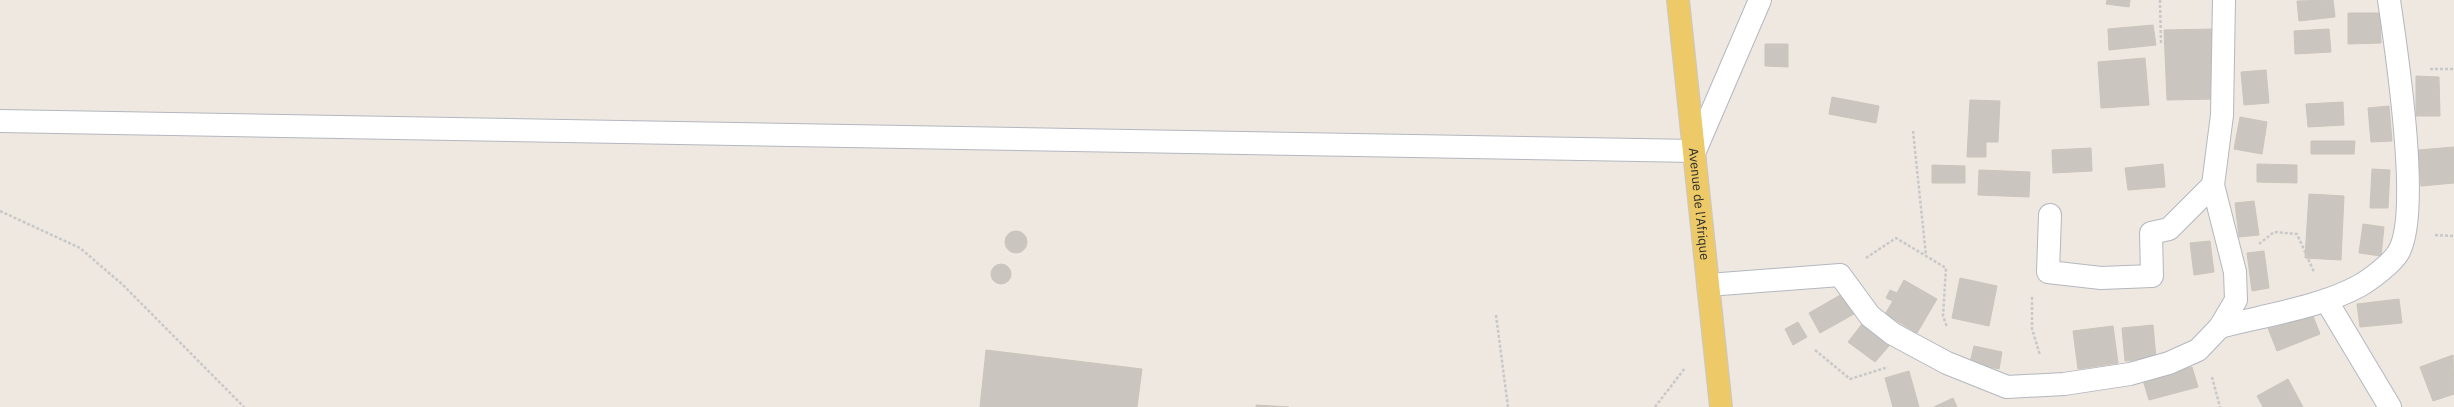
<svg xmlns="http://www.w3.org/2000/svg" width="2454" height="407" font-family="'IBM Plex Sans',sans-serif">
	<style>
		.building { fill: #cac6bf; stroke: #cac4ba }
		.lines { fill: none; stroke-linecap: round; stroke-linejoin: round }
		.minor-casing { stroke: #b4b7c0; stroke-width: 24 }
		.major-casing { stroke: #c8c8c8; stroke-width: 24 }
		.path { stroke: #c8c8c8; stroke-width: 2.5; stroke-dasharray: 3 2; stroke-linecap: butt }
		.minor { stroke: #fff; stroke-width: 22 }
		.major { stroke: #edca67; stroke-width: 22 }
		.labels { text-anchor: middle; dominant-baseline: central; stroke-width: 3; stroke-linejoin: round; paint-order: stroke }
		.street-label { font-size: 13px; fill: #2d2d2d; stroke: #fff }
	</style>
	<rect width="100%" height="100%" fill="#eee8e1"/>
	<!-- building -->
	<g class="building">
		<polygon points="2107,0 2130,0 2129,7 2106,4"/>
		<polygon points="2333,0 2335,17 2299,21 2297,1"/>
		<polygon points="2348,13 2380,13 2381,43 2348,44"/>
		<polygon points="2153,25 2156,45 2109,50 2108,29"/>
		<polygon points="2213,29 2215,99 2167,100 2164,30"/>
		<polygon points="2329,29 2331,52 2295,54 2294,31"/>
		<polygon points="1765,44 1788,44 1788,67 1765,66"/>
		<polygon points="2145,58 2149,105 2101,108 2098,62"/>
		<polygon points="2266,70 2269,103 2244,105 2241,72"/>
		<polygon points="2416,76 2439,77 2440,116 2416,116"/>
		<polygon points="1832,97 1879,106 1876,123 1829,114"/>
		<polygon points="1970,100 2000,101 1998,142 1986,142 1986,157 1967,157"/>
		<polygon points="2343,102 2344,125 2308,127 2306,104"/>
		<polygon points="2389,106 2392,141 2371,142 2368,108"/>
		<polygon points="2240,117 2267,122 2262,154 2234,149"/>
		<polygon points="2311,141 2355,141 2354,154 2311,154"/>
		<polygon points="2454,147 2454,183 2421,186 2418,150"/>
		<polygon points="2091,148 2092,171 2053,173 2052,150"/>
		<polygon points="2163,164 2165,187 2128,190 2125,168"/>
		<polygon points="2257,164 2297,165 2297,183 2257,182"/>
		<polygon points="1932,165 1965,166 1965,183 1932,183"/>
		<polygon points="2372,169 2390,170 2388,208 2370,208"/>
		<polygon points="1979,170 2030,172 2029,197 1978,195"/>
		<polygon points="2309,194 2344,196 2341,260 2305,258"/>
		<polygon points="2254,201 2259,235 2239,237 2235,203"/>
		<polygon points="2363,224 2384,227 2381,256 2359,253"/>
		<circle cx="1016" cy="242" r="11"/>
		<polygon points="2210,241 2214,272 2194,275 2190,243"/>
		<polygon points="2264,251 2269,288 2252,291 2247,253"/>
		<circle cx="1001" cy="274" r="10"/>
		<polygon points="1960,278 1997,286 1989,326 1952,318"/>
		<polygon points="1904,280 1937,299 1917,333 1885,314 1893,301 1886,298 1890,290 1897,293"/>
		<polygon points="1842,294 1854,314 1820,333 1809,313"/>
		<polygon points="2399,299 2402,323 2360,327 2357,304"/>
		<polygon points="2311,311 2320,334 2277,351 2268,328"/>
		<polygon points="1798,322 1807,337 1793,345 1785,329"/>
		<polygon points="1862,324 1889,346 1875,362 1848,342"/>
		<polygon points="2153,325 2156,358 2125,361 2122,328"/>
		<polygon points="2113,326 2118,363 2078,369 2073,331"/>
		<polygon points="1974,346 2002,352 1999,369 1970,363"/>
		<polygon points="986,350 1142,369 1137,407 980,407"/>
		<polygon points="2453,355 2454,394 2433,401 2420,367"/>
		<polygon points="2192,367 2198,387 2149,400 2143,380"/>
		<polygon points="1909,371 1919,407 1893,407 1885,378"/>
		<polygon points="2288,379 2303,407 2263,407 2257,396"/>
		<polygon points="1953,398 1957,407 1934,407"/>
		<polygon points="1256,405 1289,407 1256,407"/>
	</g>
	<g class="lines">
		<!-- minor casing -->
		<g class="minor-casing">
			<g id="minor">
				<polyline points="0,121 1695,151 1760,0"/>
				<polyline points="2050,215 2048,272 2101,278 2152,276 2151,233 2169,229 2213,185"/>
				<polyline points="1708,285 1840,275 1870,316 1893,334 1947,363 2007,387 2064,384 2130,374 2169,363 2198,350 2220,327 2236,300 2235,272 2213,185 2222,115 2224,0"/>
				<polyline points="2326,300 2390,407"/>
				<path d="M2220 327C2262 316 2321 307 2359 286 2370 280 2392 263 2398 253 2422 215 2396 48 2389 0"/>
			</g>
		</g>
		<!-- major casing -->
		<g class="major-casing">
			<g id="major">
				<path id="s1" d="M1678 0 1721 407"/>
			</g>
		</g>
		<!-- path -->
		<g class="path">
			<polyline points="2160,0 2161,45"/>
			<polyline points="2430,69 2454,69"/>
			<polyline points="1913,131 1926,256"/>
			<polyline points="0,211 80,248 122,284 244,407"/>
			<polyline points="2435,235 2454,236"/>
			<polyline points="2259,244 2274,232 2297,234 2314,272"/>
			<polyline points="1866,258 1896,238 1946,268 1943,316 1947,327"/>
			<polyline points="2032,297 2032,329 2040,355"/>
			<polyline points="1496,315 1508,407"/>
			<polyline points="1815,350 1850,379 1888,367"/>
			<polyline points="2212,377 2220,407"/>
			<polyline points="1655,407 1685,368"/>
		</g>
		<!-- minor -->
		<use href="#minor" class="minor"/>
		<!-- major -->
		<use href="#major" class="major"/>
	</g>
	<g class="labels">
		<!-- street labels -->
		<g class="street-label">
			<text stroke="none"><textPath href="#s1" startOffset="205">Avenue de l'Afrique</textPath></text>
		</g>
	</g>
</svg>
